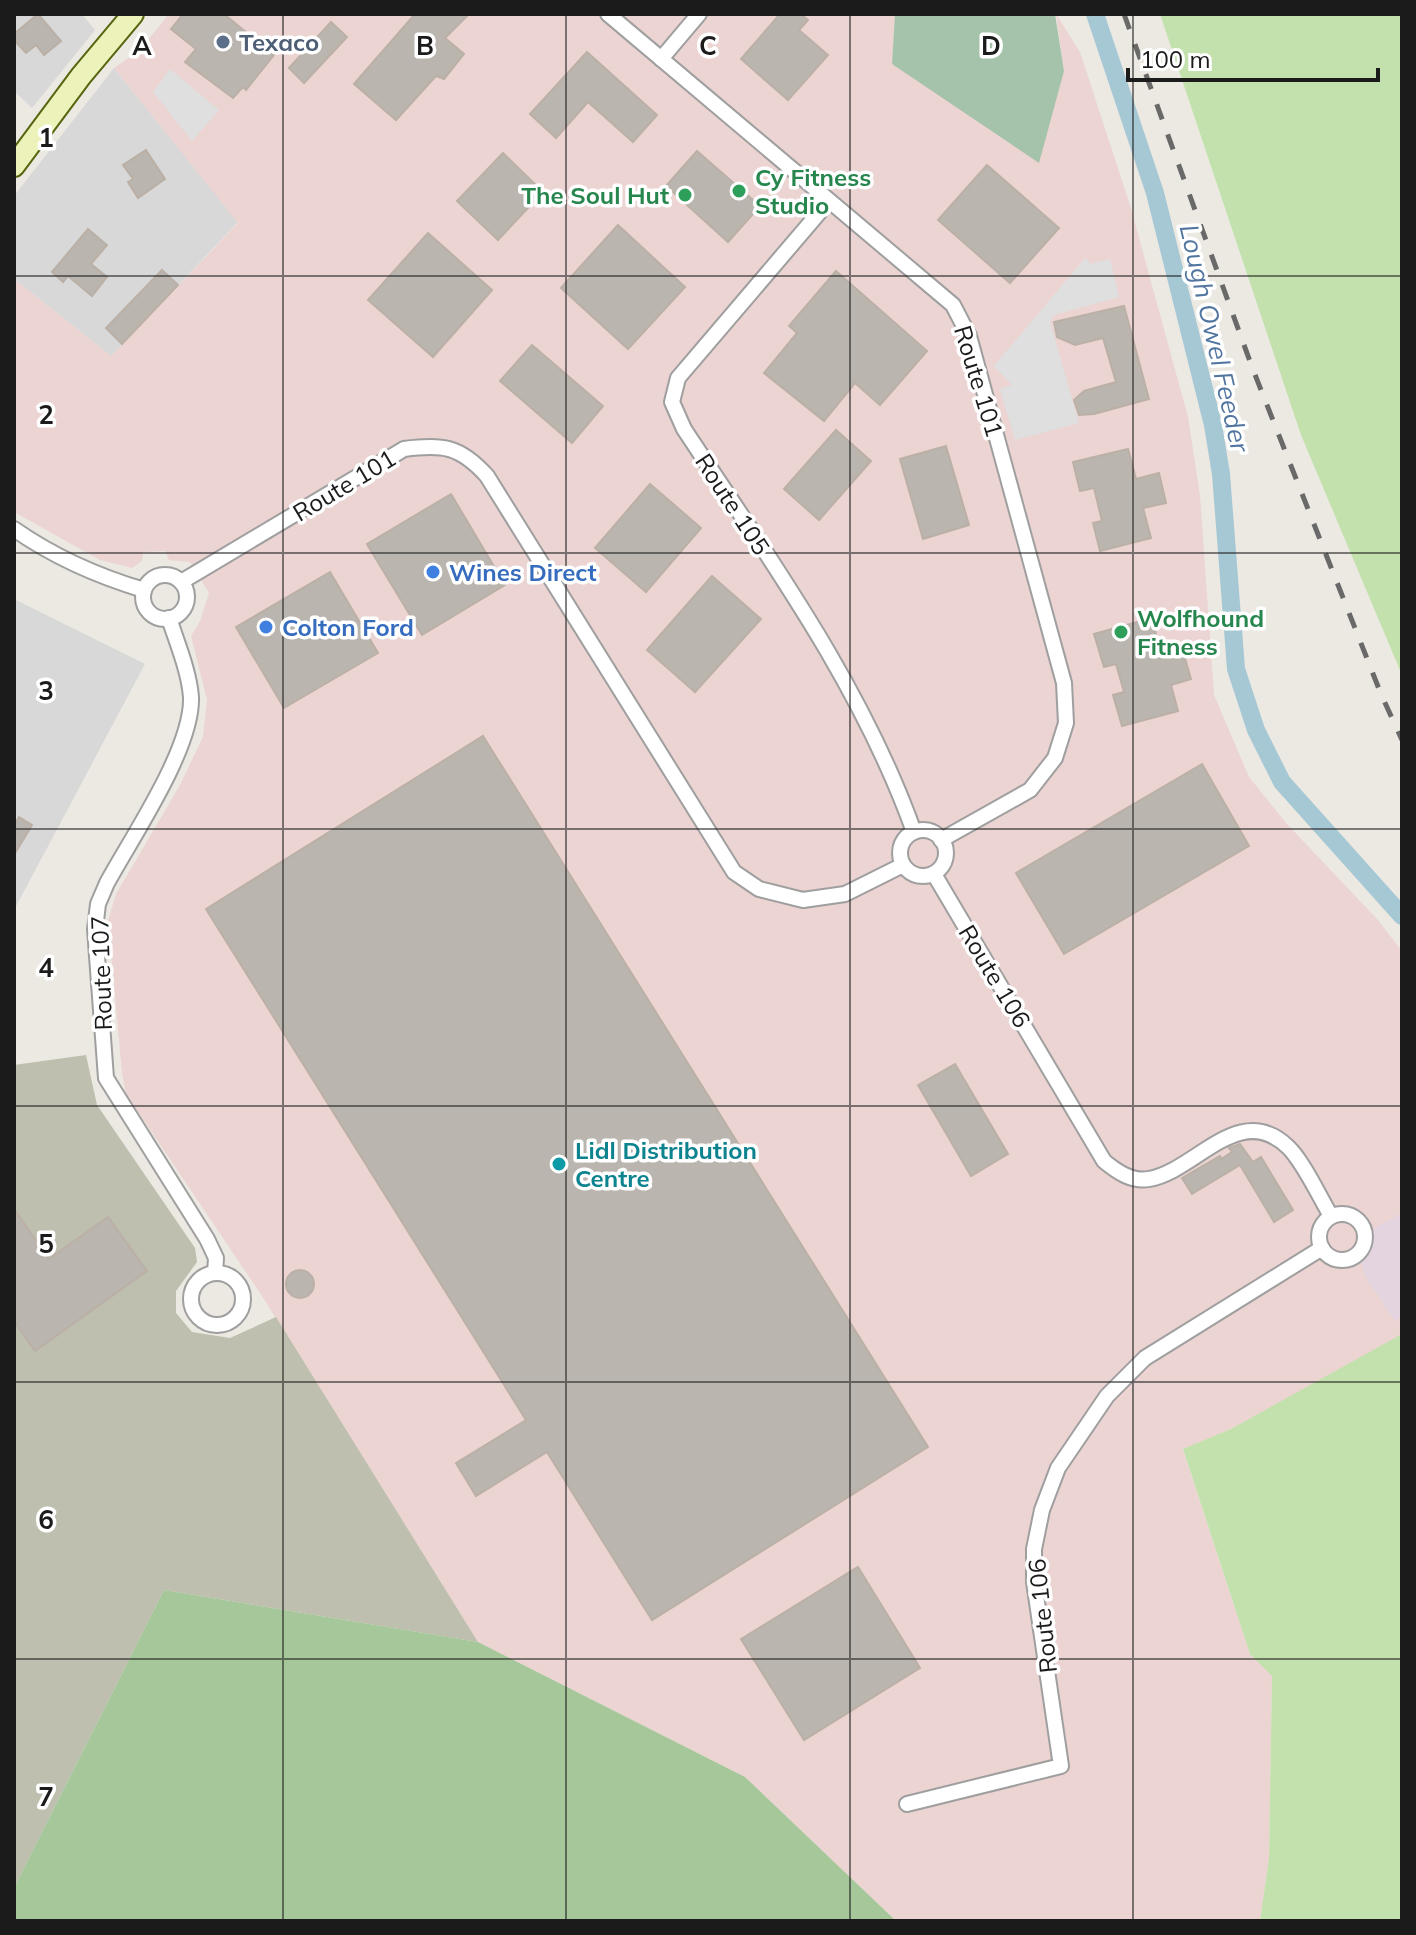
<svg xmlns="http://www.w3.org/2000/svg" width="1416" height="1935" font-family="Mulish,sans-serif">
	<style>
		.residential { fill: #d9d8d8 }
		.commercial { fill: #ebd4d2 }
		.industrial { fill: #e4d4e0 }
		.construction { fill: #bebfae }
		.grass { fill: #c3e1ac }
		.forest { fill: #a5c79a }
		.cemetery { fill: #a5c2ab }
		.parking { fill: #dfdfdf }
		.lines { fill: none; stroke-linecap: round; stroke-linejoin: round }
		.canal { stroke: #a6c8d5; stroke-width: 18 }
		.building { fill: #bbb5af; stroke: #bbb0a6; stroke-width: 2 }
		.minor-casing { stroke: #9f9f9f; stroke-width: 18 }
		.secondary-casing { stroke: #57650f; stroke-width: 24 }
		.minor { stroke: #fff; stroke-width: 14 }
		.secondary { stroke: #ecf2b9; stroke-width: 20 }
		.rail { stroke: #696969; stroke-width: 5; stroke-dasharray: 16 16; stroke-linecap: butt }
		.grid { fill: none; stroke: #1b1b1b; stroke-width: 2; stroke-opacity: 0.55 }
		.service-dot { fill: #5c6f8a; stroke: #fff; stroke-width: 3 }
		.leisure-dot { fill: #2e9e5b; stroke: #fff; stroke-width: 3 }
		.shop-dot { fill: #3f7fe0; stroke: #fff; stroke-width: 3 }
		.culture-dot { fill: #0f9aa8; stroke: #fff; stroke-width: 3 }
		.labels { text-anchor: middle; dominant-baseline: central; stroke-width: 7; stroke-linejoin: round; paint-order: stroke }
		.service-label { font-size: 24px; font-weight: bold; fill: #4e5e75; stroke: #fff; text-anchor: start }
		.leisure-label { font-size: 24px; font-weight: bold; fill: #27864d; stroke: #fff; text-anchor: start }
		.street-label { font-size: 24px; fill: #1b1b1b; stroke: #fff }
		.shop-label { font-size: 24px; font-weight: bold; fill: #366cbe; stroke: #fff; text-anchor: start }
		.culture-label { font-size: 24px; font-weight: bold; fill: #0d838f; stroke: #fff; text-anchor: start }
		.water-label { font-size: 26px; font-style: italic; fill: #5275a0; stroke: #fff }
		.grid-label { font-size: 26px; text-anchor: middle; font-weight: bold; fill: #1b1b1b; stroke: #fff; stroke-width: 7; stroke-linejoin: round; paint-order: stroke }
	</style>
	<rect width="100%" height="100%" fill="#ece9e2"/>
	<!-- residential -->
	<g class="residential">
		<polygon points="14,14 82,14 95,30 32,108 14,91"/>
		<polygon points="114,68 238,222 111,356 14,279 14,196"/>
		<polygon points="14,599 145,664 14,910"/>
	</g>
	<!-- commercial -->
	<polygon class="commercial" points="169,14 895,14 892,65 1064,71 1056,14 1080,52 1130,205 1188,417 1200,495 1214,695 1249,777 1286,823 1377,919 1402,951 1402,1339 1231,1429 1183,1450 1250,1654 1272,1675 1269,1858 1260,1921 896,1921 745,1777 478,1642 262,1296 126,1094 122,1073 108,921 116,894 180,785 203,737 207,700 191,636 200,621 209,593 190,562 169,560 165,551 143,552 142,561 132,568 100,560 14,512 14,279 111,356 238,223 114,68 140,50"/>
	<!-- industrial -->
	<polygon class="industrial" points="1402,1213 1402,1317 1395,1321 1365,1276 1361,1263 1372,1242 1373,1229"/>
	<!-- construction -->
	<polygon class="construction" points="86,1055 97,1105 195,1248 197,1262 176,1291 176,1313 192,1332 230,1338 276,1317 478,1642 164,1590 14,1888 14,1065"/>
	<!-- grass -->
	<g class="grass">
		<polygon points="1160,14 1402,14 1402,675 1301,435"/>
		<polygon points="1402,1334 1402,1921 1260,1921 1269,1858 1272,1676 1250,1654 1183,1449 1231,1429"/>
	</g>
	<!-- forest -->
	<polygon class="forest" points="164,1590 478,1642 745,1777 896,1921 14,1921 14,1888"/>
	<!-- cemetery -->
	<polygon class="cemetery" points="895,14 1055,14 1064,71 1039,163 892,64"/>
	<!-- parking -->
	<g class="parking">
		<polygon points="170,69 219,110 192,141 153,92"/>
		<polygon points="1085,258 1091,264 1110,259 1119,297 1054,315 1050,322 1079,423 1015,440 1000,389 1012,385 994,366"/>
	</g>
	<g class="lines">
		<!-- canal -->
		<polyline class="canal" points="1095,14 1155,193 1213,425 1221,474 1236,669 1256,730 1282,782 1402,916"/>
	</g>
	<!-- building -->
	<g class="building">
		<polygon points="38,14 61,41 44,55 36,45 26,53 14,40 14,34"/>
		<polygon points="183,14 224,14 274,55 246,90 243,87 233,98 185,62 196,49 171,29"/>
		<polygon points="415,14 469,14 445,38 464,54 444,79 436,76 396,120 354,84"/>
		<polygon points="780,14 801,14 808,20 799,30 828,55 788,100 741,59"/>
		<polygon points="331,22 347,37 304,83 289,68"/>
		<polygon points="587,52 657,115 633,142 588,102 556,138 530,114"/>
		<polygon points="146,150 165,179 138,198 128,182 133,179 123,165"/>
		<polygon points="697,151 760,206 728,242 666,186"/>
		<polygon points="503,153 543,192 498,240 457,201"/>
		<polygon points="987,165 1059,228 1010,283 938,220"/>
		<polygon points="618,225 685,287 628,349 561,288"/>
		<polygon points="88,229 107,245 91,264 107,277 92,296 68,276 63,282 52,272"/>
		<polygon points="428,233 492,290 433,357 368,300"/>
		<polygon points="162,270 178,285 122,344 106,328"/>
		<polygon points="836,271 927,351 880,405 855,383 824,421 764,373 797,333 789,326"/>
		<polygon points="1124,306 1149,399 1094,414 1079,415 1074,400 1084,391 1116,382 1103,338 1075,345 1057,337 1054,322"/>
		<polygon points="532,345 603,406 572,443 500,381"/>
		<polygon points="836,430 871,461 819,520 784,489"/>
		<polygon points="946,446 969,525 923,539 900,459"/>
		<polygon points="1128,449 1136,479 1159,473 1166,503 1143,508 1151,538 1100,551 1093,523 1102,521 1094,488 1080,491 1073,462"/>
		<polygon points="650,484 701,528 646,592 595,548"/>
		<polygon points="451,494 505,585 422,635 367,544"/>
		<polygon points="330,572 378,653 284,708 236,627"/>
		<polygon points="712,576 761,619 695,692 647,650"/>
		<polygon points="1152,618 1160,650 1181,645 1191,679 1171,685 1178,711 1122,726 1113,695 1124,692 1116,664 1104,667 1094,634"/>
		<polygon points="483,736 928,1447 652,1620 547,1452 476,1496 456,1463 526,1420 206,909"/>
		<polygon points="1202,764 1249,846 1064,954 1016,873"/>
		<polygon points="19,817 32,825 14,855 14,826"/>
		<polygon points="955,1064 1008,1154 971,1176 918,1085"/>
		<polygon points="1240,1144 1253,1162 1261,1157 1293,1210 1274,1222 1240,1165 1192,1194 1182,1178 1220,1156 1221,1159 1232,1152 1229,1148"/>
		<polygon points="14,1209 49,1259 108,1217 147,1271 35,1351 14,1321"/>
		<circle cx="300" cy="1284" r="14"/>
		<polygon points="858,1567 920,1668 804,1740 741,1639"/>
	</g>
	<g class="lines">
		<!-- minor casing -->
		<g class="minor-casing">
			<g id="minor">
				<polyline points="608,14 953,305 969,336 1064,683 1066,723 1055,758 1030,790 941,840"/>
				<polyline points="661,59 699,14"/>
				<path d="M829 201 678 378 672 402 684 429C769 558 862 686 914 832"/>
				<path d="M14 529C54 557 97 576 144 590"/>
				<circle cx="165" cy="597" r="22"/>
				<path d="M181 582 404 449C443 444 460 446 487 476L734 872 759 889 803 900 845 894 903 865"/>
				<path d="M169 618C177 643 189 671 191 697 193 748 132 837 107 883L98 904 95 929 106 1078 207 1239 216 1258 215 1273"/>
				<circle cx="923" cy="853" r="23"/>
				<path d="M934 874 1104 1161C1117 1172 1132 1182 1149 1179 1196 1171 1239 1100 1288 1147 1303 1161 1320 1198 1331 1216"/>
				<circle cx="1342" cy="1237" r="23"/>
				<circle cx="217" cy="1299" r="26"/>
				<polyline points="907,1804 1061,1766 1034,1582 1034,1549 1042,1510 1058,1468 1107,1396 1145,1358 1322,1248"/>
			</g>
		</g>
		<!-- secondary casing -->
		<g class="secondary-casing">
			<polyline id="secondary" points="14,166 81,76 133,14"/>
		</g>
		<!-- minor -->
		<use href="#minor" class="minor"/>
		<!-- secondary -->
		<use href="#secondary" class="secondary"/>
		<!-- rail -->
		<polyline class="rail" points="1124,14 1252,367 1381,694 1402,740"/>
	</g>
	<!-- grid -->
	<path class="grid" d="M283 14V1921M566 14V1921M850 14V1921M1133 14V1921M14 276H1402M14 553H1402M14 829H1402M14 1106H1402M14 1382H1402M14 1659H1402"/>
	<!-- markers -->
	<circle class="service-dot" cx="223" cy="42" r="8"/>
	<g class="leisure-dot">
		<circle cx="739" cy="191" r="8"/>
		<circle cx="685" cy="195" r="8"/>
		<circle cx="1121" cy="632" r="8"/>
	</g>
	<g class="shop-dot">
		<circle cx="433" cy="572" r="8"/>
		<circle cx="266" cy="627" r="8"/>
	</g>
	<circle class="culture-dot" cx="559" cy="1164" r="8"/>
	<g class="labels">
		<!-- service labels -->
		<g class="service-label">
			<text x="239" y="42">Texaco</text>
		</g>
		<!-- leisure labels -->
		<g class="leisure-label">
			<text x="755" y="177">Cy Fitness<tspan x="755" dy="28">Studio</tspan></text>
			<text x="669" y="195" text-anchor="end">The Soul Hut</text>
			<text x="1137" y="618">Wolfhound<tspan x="1137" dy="28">Fitness</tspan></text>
		</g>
		<!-- street labels -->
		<g class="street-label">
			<text transform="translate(979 381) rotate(73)">Route 101</text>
			<text transform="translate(344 485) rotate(-31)">Route 101</text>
			<text transform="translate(733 504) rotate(57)">Route 105</text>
			<text transform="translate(101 973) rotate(-92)">Route 107</text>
			<text transform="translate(995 976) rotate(59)">Route 106</text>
			<text transform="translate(1042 1616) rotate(-96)">Route 106</text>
		</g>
		<!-- shop labels -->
		<g class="shop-label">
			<text x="449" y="572">Wines Direct</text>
			<text x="282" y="627">Colton Ford</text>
		</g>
		<!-- culture labels -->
		<g class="culture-label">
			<text x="575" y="1150">Lidl Distribution<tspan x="575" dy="28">Centre</tspan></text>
		</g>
		<!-- water labels -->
		<g class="water-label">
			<text transform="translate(1215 338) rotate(77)">Lough Owel Feeder</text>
		</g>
	</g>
	<g class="grid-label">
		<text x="142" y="55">A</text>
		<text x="425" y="55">B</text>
		<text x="708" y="55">C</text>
		<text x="991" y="55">D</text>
		<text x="46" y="147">1</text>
		<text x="46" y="424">2</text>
		<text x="46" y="700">3</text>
		<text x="46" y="977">4</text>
		<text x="46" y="1253">5</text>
		<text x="46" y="1529">6</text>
		<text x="46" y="1806">7</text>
	</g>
	<!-- border -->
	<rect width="1416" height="1935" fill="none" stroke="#1b1b1b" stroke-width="32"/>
	<!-- scale -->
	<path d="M1128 68v12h250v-12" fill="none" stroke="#1b1b1b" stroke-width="4"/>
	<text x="1140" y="68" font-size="24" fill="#1b1b1b" stroke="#ffffff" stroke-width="6" paint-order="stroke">100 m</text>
</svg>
